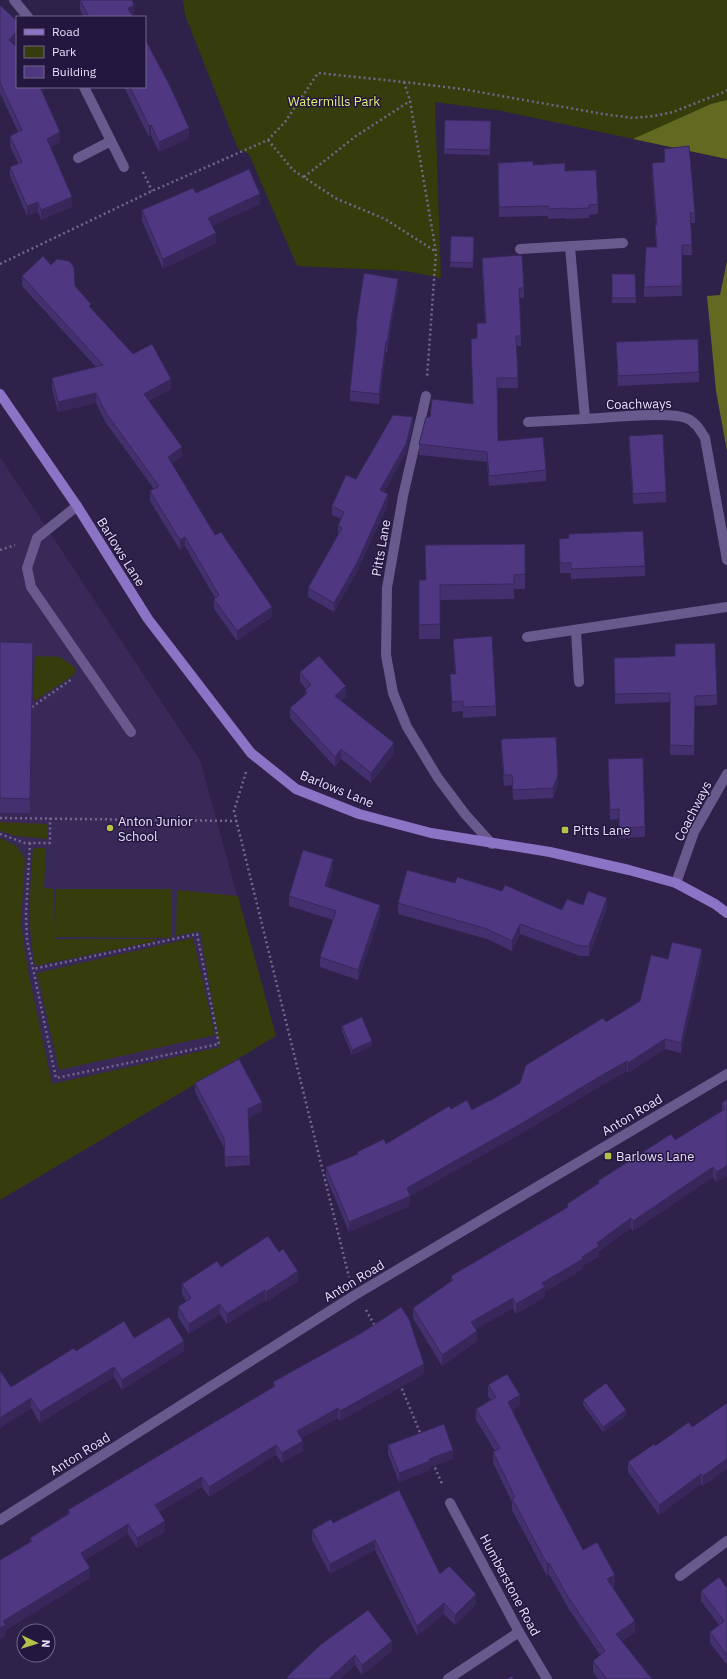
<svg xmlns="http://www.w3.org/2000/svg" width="727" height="1679" font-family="'IBM Plex Sans',sans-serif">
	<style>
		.built { fill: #382958 }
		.green { fill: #373c0c }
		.forest { fill: #626a22 }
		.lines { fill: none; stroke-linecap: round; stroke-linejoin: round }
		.path { stroke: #72688c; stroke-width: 2.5; stroke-dasharray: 2 3; stroke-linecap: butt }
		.lane { stroke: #685a8d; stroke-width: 10 }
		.street { stroke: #685a8d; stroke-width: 10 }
		.secondary { stroke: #8a74c5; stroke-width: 10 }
		.wall { fill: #44306f }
		.shaded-wall { fill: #37275a }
		.building { fill: #4f3881; stroke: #37275a }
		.poi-dot { fill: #b4c24a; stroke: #24173f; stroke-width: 1.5 }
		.labels { text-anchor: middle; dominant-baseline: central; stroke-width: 3; stroke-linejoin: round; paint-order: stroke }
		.park-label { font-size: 13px; fill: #dfee73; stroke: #24173f }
		.street-label { font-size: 13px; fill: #e6e0fb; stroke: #24173f }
		.poi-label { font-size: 13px; fill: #e6e0fb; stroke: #24173f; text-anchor: start }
	</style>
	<rect width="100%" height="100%" fill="#2e214a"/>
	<!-- built -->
	<polygon class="built" points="0,457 200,760 276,1036 0,1200"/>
	<!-- green -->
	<g class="green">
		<polygon points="183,0 727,0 727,159 502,111 435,102 441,278 406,271 297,266 249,154 238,149 185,15"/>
		<polygon points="35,656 60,657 76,668 74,675 33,702"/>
		<polygon points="0,822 47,824 47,839 15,836 0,831"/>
		<polygon points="0,838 17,846 25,859 21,924 28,971 52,1084 220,1047 200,931 176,936 177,890 238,896 276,1036 0,1200"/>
		<path d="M33 848H46L44 888 54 889 55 939H156V941L35 966C27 924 30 890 33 848Z"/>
		<polygon points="56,889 172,889 172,938 55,937"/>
		<polygon points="193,938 215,1035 59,1070 37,973"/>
	</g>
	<!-- forest -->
	<g class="forest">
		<polygon points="727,100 727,159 633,139 711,104"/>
		<polygon points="727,261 727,451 716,391 707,296 720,295"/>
	</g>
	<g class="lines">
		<!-- path -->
		<g class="path">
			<polyline points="404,82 410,101 436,252 427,378"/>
			<polyline points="268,140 293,170 337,199 385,219 435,251"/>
			<polyline points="143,172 152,191"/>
			<polyline points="304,177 356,136 410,101"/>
			<polyline points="0,264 152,191 268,140 285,122 318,73 404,82 462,89 603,114 633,118 654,116 673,112 724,92 727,90"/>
			<polyline points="0,550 15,545"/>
			<polyline points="32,707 72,679"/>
			<polyline points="246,772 234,811 349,1277"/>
			<polyline points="0,818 237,821"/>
			<polyline points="0,834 25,843 50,843 50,818"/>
			<polyline points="30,843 26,913 27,940 56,1078 219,1044 197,934 33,969"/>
			<polyline points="366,1310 375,1326"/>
			<polyline points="400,1384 421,1435"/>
			<polyline points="433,1463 443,1486"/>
		</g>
		<!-- lane -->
		<polyline class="lane" points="77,506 37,538 27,568 31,587 131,732"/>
		<!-- street -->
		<g class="street">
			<polyline points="14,0 28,17"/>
			<polyline points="84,87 124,167"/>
			<polyline points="78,158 111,141"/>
			<path d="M570 247 585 419C606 418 669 411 686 418 696 422 700 430 705 438L727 560"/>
			<polyline points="520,249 623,243"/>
			<polyline points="426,396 403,496 387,588 386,655 393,693 407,727 438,778 465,814 492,844"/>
			<polyline points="528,422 585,419"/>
			<polyline points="576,631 579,682"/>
			<polyline points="527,637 727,607"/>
			<polyline points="676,883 694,832 727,774"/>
			<polyline points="450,1503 519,1632 547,1679"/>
			<polyline points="0,1520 355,1295 727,1074"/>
			<polyline points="680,1576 727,1541"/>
			<polyline points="448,1679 519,1632"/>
		</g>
		<!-- secondary -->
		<polyline class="secondary" points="0,394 77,506 148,619 251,753 296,789 359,814 431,833 550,852 629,870 676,883 715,904 727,913"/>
	</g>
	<!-- wall -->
	<g class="wall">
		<polygon points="80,0 132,0 134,15 133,16 133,17 83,17 80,9"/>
		<polygon points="0,5 17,21 17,41 14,44 17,87 45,87 42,91 60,142 51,147 72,207 41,220 38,212 27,216 10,176 10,167 18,163 10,146 10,136 18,132 0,93"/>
		<polygon points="124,87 145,87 189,138 159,152 151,135 149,137"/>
		<polygon points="445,120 491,121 490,155 444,154"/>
		<polygon points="664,149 695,213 695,223 691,223 692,255 682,255 682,296 644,297 644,287 656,247 655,225 656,225 652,173 652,163 664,162"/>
		<polygon points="498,163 533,164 565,171 598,204 598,214 589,215 589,218 566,219 566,218 548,219 548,216 499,217"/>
		<polygon points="196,193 260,204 212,226 216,243 163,269 142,221 142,210"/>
		<polygon points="451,236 474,237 473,268 450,267"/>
		<polygon points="482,258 524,288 524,298 520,298 521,346 517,346 518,388 497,388 498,441 546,470 546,481 489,486 487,462 419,455 419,444 430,417 473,404 471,339 477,338 477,323 485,323 482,268"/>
		<polygon points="51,265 75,286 91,309 133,354 171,389 149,401 182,456 172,464 215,535 272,617 237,641 214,609 214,599 215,598 185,546 180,550 150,501 150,491 154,489 106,423 96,403 58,412 52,388 52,378 96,367 22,286 22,276"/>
		<polygon points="612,274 635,274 636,303 612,303"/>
		<polygon points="398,289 387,352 386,352 379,404 350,401 350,391 356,334 356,324"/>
		<polygon points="616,342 699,372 699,382 618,386"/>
		<polygon points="413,426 406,453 384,492 388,503 358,570 334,612 308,597 308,588 338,535 338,526 341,519 332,515 332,506 356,479"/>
		<polygon points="629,436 666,492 666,502 633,504 629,446"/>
		<polygon points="559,539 645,566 645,576 571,579 571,573 560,573"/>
		<polygon points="525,544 525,589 514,589 514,599 440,600 440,639 419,639 419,580 425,580"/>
		<polygon points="453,639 496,706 496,716 463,718 463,711 452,712 450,684 450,674 455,674 453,649"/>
		<polygon points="0,642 33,658 30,813 0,813"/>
		<polygon points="675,644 717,695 717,705 695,706 694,755 670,755 670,702 615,704 614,658 675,656"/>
		<polygon points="300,672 346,697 341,701 394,754 371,783 341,759 335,767 290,718 290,708 305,695 305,690 306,689 300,682"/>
		<polygon points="501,739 558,785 553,798 513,800 512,785 504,786 501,749"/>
		<polygon points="608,769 645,827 645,837 619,838 619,819 610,820"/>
		<polygon points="333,869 328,887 380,915 358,980 320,967 320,957 333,920 289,906 289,896"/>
		<polygon points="455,883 562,910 583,905 607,908 589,956 580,956 520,934 512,951 487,939 398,914 398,903"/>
		<polygon points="668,959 702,959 681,1053 665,1049 628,1073 627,1071 602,1085 524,1132 410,1196 410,1206 349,1232 326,1177 326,1167 357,1154 357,1152 386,1144 451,1109 472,1110 490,1101 520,1083 606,1022 640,1001"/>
		<polygon points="342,1026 372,1046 352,1055 342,1031"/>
		<polygon points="195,1083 262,1111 248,1118 250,1165 225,1167 224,1148 195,1092"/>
		<polygon points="727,1099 727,1176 716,1182 713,1177 633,1231 631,1228 599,1251 599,1256 583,1266 583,1269 545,1292 545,1297 516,1314 513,1308 476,1329 477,1341 442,1366 413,1318 413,1308 451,1281 451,1276 567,1208 567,1204 598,1184 598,1181 675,1140 722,1111 722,1103"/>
		<polygon points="221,1267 298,1281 266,1302 265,1300 227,1324 220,1314 189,1334 178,1317 178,1307 186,1301 182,1294 182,1284"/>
		<polygon points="134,1338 184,1351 122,1390 114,1377 40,1423 31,1408 0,1428 0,1371 11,1387 76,1351"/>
		<polygon points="424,1374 340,1421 338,1418 301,1438 303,1451 282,1463 276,1455 209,1497 202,1487 159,1512 165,1532 137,1548 128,1534 85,1560 90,1578 6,1630 6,1635 0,1639 30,1542 30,1538 68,1514 68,1510 273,1387 273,1382"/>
		<polygon points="488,1385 520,1406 512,1410 552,1491 583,1550 615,1586 613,1587 635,1632 622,1641 652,1679 598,1679 593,1672 593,1661 600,1655 568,1608 549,1574 547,1576 512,1510 512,1502 493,1463 493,1452 495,1451 476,1420 476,1409 491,1400 488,1396"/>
		<polygon points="583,1400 626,1416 603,1432 583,1405"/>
		<polygon points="727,1403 703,1486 701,1484 659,1515 628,1472 628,1462 655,1446 692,1427"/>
		<polygon points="388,1445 453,1459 430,1467 430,1470 399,1482 388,1454"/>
		<polygon points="399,1490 440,1574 476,1604 455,1625 444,1614 417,1636 375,1550 330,1574 312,1540 312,1530 333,1523"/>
		<polygon points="727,1588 727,1665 710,1643 710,1632 719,1625 701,1601 701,1591"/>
		<polygon points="319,1646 392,1651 362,1675 355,1665 340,1679 287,1679 287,1677"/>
	</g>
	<!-- shaded-wall -->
	<g class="shaded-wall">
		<polygon points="134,5 134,15 130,17 128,8"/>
		<polygon points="17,31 17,41 9,50 9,40"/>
		<polygon points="39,87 45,87 39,94"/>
		<polygon points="151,125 151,135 149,137 149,126"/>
		<polygon points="189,128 189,138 159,152 159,142"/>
		<polygon points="60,132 60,142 47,148 47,139"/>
		<polygon points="260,194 260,204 208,228 208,218"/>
		<polygon points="72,197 72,207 41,220 41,210"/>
		<polygon points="38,202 38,212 27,216 27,206"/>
		<polygon points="216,233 216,243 163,269 163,259"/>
		<polygon points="398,279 398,289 387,352 387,342"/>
		<polygon points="386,341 386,352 379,404 379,394"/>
		<polygon points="171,379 171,389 144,404 144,394"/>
		<polygon points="96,393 96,403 58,412 58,402"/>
		<polygon points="413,417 413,426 406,453 380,499 380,490"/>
		<polygon points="182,447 182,456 168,467 168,457"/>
		<polygon points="388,494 388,503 358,570 334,612 334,603"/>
		<polygon points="185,537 185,546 180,550 180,540"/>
		<polygon points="272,607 272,617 237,641 237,631"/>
		<polygon points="33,643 33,658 30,813 30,799"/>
		<polygon points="346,686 346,697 335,706 335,696"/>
		<polygon points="394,743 394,754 371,783 371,773"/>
		<polygon points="341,749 341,759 335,767 335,757"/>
		<polygon points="558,775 558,785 553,798 553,788"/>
		<polygon points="333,859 333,869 325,896 325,886"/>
		<polygon points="607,898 607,908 589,956 589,946"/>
		<polygon points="380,905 380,915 358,980 358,970"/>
		<polygon points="520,924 520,934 512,951 512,941"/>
		<polygon points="702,949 702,959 681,1053 681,1043"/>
		<polygon points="665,1039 665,1049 628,1073 628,1063"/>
		<polygon points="372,1041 372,1046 352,1055 352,1050"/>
		<polygon points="627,1061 627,1071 602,1085 524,1132 410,1196 410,1206 349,1232 349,1222"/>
		<polygon points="262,1102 262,1111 248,1119 248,1109"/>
		<polygon points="727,1166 727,1176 716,1182 716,1172"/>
		<polygon points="713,1167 713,1177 633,1231 633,1221"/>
		<polygon points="631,1218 631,1228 599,1251 599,1256 583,1266 583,1269 545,1292 545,1297 516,1314 516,1304 542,1283 582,1257 597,1243"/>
		<polygon points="298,1271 298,1281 266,1302 266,1292"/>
		<polygon points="265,1290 265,1300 227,1324 227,1314"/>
		<polygon points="513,1298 513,1308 471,1332 471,1322"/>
		<polygon points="220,1304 220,1314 189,1334 189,1324"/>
		<polygon points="477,1331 477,1341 442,1366 442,1355"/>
		<polygon points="184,1341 184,1351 122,1390 122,1380"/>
		<polygon points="424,1364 424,1374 340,1421 340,1411"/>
		<polygon points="114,1367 114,1377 40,1423 40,1412"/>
		<polygon points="520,1395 520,1406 508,1413 508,1402"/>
		<polygon points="31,1398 31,1408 0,1428 0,1418"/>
		<polygon points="338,1408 338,1418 297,1441 297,1431"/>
		<polygon points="626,1410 626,1416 603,1432 603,1427"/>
		<polygon points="303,1441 303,1451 282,1463 282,1453"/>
		<polygon points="276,1445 276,1455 209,1497 209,1487"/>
		<polygon points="453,1450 453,1459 430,1467 430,1470 399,1482 399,1473 429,1459"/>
		<polygon points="727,1459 727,1469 703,1486 703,1476"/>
		<polygon points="701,1474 701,1484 659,1515 659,1505"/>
		<polygon points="202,1477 202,1487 155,1515 155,1505"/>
		<polygon points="165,1521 165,1532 137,1548 137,1538"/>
		<polygon points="128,1524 128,1534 81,1563 81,1553"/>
		<polygon points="375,1540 375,1550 330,1574 330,1564"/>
		<polygon points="549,1563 549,1574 547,1576 547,1564"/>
		<polygon points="90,1568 90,1578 6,1630 6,1635 0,1639 0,1628 3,1621"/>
		<polygon points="615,1575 615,1586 607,1590 607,1579"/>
		<polygon points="476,1594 476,1604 455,1625 455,1615"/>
		<polygon points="444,1603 444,1614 417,1636 417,1626"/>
		<polygon points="635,1621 635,1632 616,1645 616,1634"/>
		<polygon points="392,1641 392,1651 362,1675 362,1665"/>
		<polygon points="355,1655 355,1665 340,1679 329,1679"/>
	</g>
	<!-- building -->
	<g class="building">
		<polygon points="80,0 132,0 134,5 128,8 133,17 89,17"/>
		<polygon points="0,5 17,21 17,31 9,40 17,47 17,87 40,87 60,132 47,139 72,197 41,210 38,202 27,206 10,167 22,162 10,136 22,130 0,83"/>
		<polygon points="145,39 170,86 189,128 159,142 151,125 149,126 130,87 145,87"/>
		<polygon points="445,120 491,121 490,150 444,149"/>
		<polygon points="689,146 695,213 690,213 692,245 682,245 682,286 644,287 646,247 657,247 655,225 657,225 652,163 665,162 664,149"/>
		<polygon points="533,161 533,165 565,163 565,171 596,170 598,204 589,205 589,208 566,209 566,208 548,209 548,206 499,207 498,163"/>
		<polygon points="249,169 260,194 208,218 216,233 163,259 142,210 193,188 196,193"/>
		<polygon points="451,236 474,237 473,263 450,262"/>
		<polygon points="522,255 524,288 519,288 521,336 516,336 518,378 497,378 498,441 543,437 546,470 489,476 487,452 419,444 426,417 430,417 432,399 473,404 471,339 477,338 477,323 486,323 482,258"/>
		<polygon points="43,256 51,265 57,259 69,261 74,267 75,286 91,304 89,306 133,354 152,344 171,379 144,394 182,447 168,457 215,535 221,532 272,607 237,631 214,599 219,595 185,537 180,540 150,491 159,486 106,413 96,393 58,402 52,378 103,365 22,276"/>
		<polygon points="364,273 398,279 387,342 386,341 379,394 350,391 357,325 356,324"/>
		<polygon points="612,274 635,274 636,298 612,298"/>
		<polygon points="698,339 699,372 618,376 616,342"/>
		<polygon points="393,415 413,417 406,444 380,490 388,494 358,561 334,603 308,588 342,528 338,526 344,512 332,506 346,475 356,479"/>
		<polygon points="663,434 666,492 633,494 629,436"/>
		<polygon points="643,531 645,566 571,569 571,563 560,563 559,539 569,538 569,534"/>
		<polygon points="525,544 525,574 514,575 514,584 440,585 440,624 419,625 419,580 426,580 425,545"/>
		<polygon points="492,636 496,706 463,707 463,701 452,702 450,674 456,674 453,639"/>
		<polygon points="0,642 33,643 30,799 0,798"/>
		<polygon points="715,643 717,695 695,696 694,746 670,745 670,693 615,694 614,658 675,656 675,644"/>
		<polygon points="319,656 346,686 335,696 394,743 371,773 341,749 335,757 290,708 307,693 305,690 311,685 300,672"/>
		<polygon points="556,737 558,775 553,788 513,790 512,775 504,775 501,739"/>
		<polygon points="643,758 645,827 619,828 619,809 610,810 608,759"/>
		<polygon points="303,850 333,859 325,886 380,905 358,970 320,957 336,911 289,896"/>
		<polygon points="407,870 455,883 457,877 502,891 505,885 562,910 567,899 583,905 588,891 607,898 589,946 580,946 520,924 512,941 487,929 398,903"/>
		<polygon points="672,942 702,949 681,1043 665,1039 628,1063 627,1061 602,1075 524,1122 407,1188 410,1196 349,1222 326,1167 358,1154 357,1152 384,1139 386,1144 449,1106 451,1109 467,1100 472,1110 490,1100 490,1101 520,1083 526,1065 603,1018 606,1022 640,1001 651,955 668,959"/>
		<polygon points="362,1017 372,1041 352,1050 342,1026"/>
		<polygon points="239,1059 262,1102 248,1109 250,1156 225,1157 224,1138 195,1083"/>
		<polygon points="727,1099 727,1166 716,1172 713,1167 633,1221 631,1218 597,1243 599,1246 582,1257 583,1259 542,1283 545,1287 516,1304 513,1298 471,1322 477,1331 442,1355 413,1308 453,1280 451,1276 568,1207 567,1204 599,1183 598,1181 671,1134 675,1140 725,1109 722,1103"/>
		<polygon points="268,1236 279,1252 283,1249 298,1271 266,1292 265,1290 227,1314 220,1304 189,1324 178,1307 191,1298 182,1284 217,1261 221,1267"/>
		<polygon points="401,1307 409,1319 424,1364 340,1411 338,1408 297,1431 303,1441 282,1453 276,1445 209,1487 202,1477 155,1505 165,1521 137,1538 128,1524 81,1553 90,1568 3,1621 6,1625 0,1628 0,1560 32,1541 30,1538 70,1513 68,1510 275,1386 273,1382 363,1332"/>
		<polygon points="169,1317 184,1341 122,1380 114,1367 40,1412 31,1398 0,1418 0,1371 11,1387 74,1348 76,1351 124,1321 134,1338"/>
		<polygon points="507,1374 520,1395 508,1402 552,1491 583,1550 597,1542 615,1575 607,1579 635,1621 616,1634 652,1679 607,1679 593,1661 605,1651 568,1597 549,1563 547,1564 512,1498 515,1497 493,1452 500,1448 476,1409 496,1397 488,1385"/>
		<polygon points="606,1383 626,1410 603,1427 583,1400"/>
		<polygon points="727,1403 727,1459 703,1476 701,1474 659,1505 628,1462 654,1444 655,1446 689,1422 692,1427"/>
		<polygon points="444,1424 453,1450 429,1459 430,1461 399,1473 388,1445"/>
		<polygon points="399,1490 440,1574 449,1566 476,1594 455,1615 444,1603 417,1626 375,1540 330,1564 312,1530 331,1519 333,1523"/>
		<polygon points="719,1577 727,1588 727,1655 710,1632 724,1621 701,1591"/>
		<polygon points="368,1610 392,1641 362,1665 355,1655 329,1679 289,1679 287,1677 319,1646"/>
		<polygon points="512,1676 514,1679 506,1679"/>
	</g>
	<!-- markers -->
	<g class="poi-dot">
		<circle cx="110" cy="828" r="4"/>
		<rect x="561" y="826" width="8" height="8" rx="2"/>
		<rect x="604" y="1152" width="8" height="8" rx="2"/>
	</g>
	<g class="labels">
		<!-- park labels -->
		<g class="park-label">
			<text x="334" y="101">Watermills Park</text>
		</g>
		<!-- street labels -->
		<g class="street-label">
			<text transform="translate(639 404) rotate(-1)">Coachways</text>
			<text transform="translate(381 548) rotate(-80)">Pitts Lane</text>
			<text transform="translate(121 552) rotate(58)">Barlows Lane</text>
			<text transform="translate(337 789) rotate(22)">Barlows Lane</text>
			<text transform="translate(693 811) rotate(-63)">Coachways</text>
			<text transform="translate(632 1115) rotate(-31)">Anton Road</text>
			<text transform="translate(354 1281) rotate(-31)">Anton Road</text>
			<text transform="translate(80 1454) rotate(-32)">Anton Road</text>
			<text transform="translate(510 1585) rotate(62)">Humberstone Road</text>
		</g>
		<!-- poi labels -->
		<g class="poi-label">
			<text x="118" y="821">Anton Junior<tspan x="118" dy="15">School</tspan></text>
			<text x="573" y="830">Pitts Lane</text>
			<text x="616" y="1156">Barlows Lane</text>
		</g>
	</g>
	<!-- legend -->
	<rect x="16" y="16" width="130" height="72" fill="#24173f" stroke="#72678a"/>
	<rect x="24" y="29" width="20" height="6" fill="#8a74c5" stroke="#72678a"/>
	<text x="52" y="36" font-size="12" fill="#e6e0fb">Road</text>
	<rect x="24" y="46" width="20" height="12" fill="#373c0c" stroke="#72678a"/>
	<text x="52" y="56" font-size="12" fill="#e6e0fb">Park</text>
	<rect x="24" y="66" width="20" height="12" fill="#4f3881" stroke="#72678a"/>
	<text x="52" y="76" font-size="12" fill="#e6e0fb">Building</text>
	<!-- north arrow -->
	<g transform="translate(36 1643) rotate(94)"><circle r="19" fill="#24173f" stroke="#72678a"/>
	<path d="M0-3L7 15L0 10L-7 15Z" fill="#b4c24a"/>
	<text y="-6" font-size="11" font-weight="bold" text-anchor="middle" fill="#e6e0fb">N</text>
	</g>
</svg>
